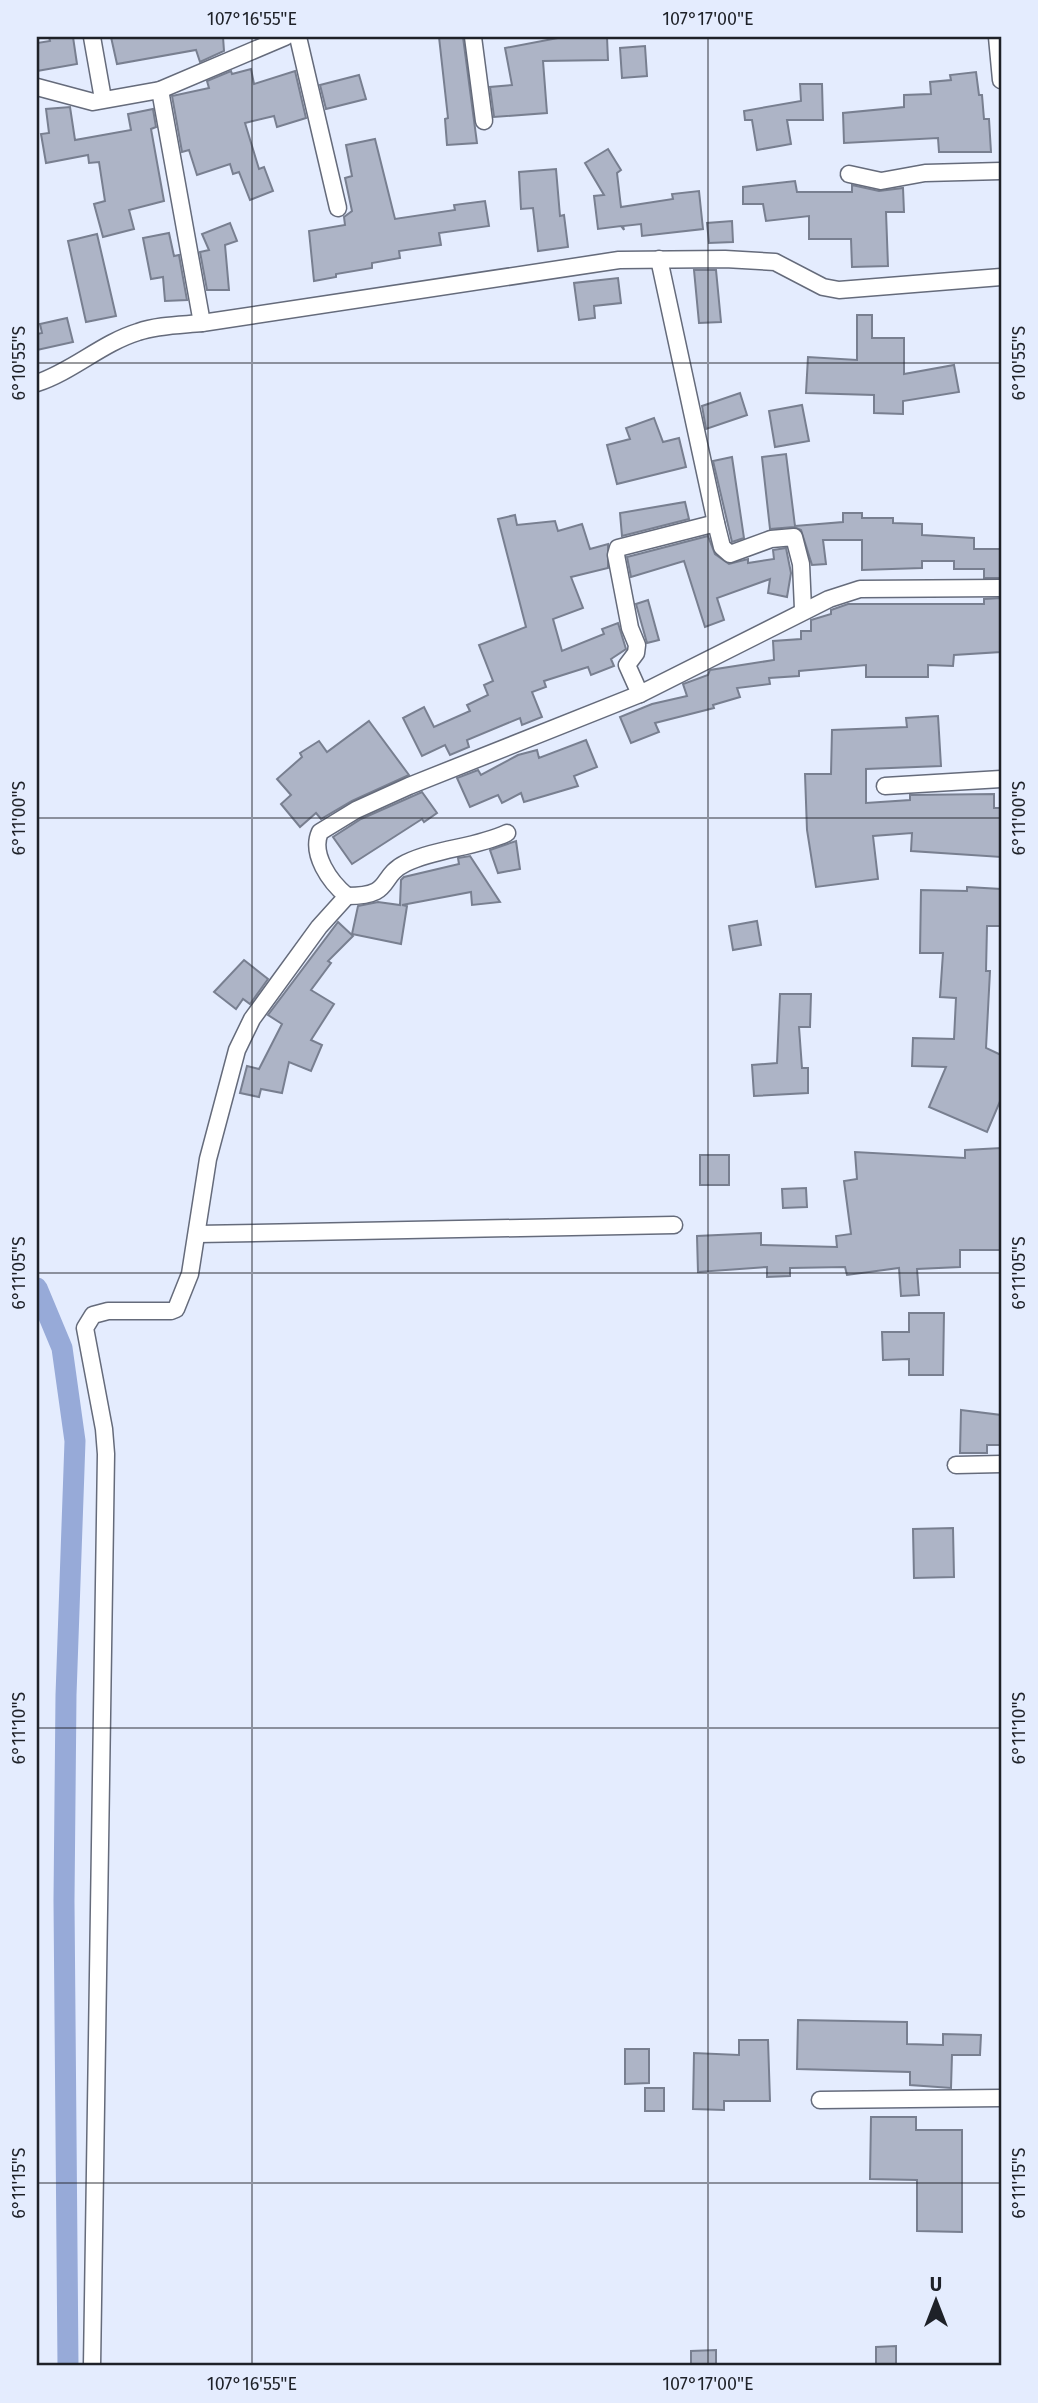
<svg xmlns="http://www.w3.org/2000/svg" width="1038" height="2403" font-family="'Fira Sans',sans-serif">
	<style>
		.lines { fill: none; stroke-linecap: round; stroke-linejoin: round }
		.canal { stroke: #97aad8; stroke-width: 21 }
		.building { fill: #adb4c6; stroke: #787f90; stroke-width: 2 }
		.minor-casing { stroke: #656b7b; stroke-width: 19 }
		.minor { stroke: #fff; stroke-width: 16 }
		.ticks { fill: none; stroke: #1e2128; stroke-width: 2; stroke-opacity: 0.45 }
		.neatline { fill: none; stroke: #1e2128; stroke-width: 2.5 }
		.ticks-label { font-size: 18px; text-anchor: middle; fill: #1e2128 }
	</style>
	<rect width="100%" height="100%" fill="#e4ecfe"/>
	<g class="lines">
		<!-- canal -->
		<polyline class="canal" points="37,1288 62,1348 75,1441 66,1695 64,1901 68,2366"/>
	</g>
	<!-- building -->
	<g class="building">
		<polygon points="49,37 73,37 77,64 37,71 37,43 50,41"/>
		<polygon points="111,37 223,37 224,51 200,62 196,50 117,64"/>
		<polygon points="439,37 463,37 477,143 447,145 445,119 448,118"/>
		<polygon points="563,37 607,37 608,60 543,61 547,113 494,117 490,87 512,85 505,48"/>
		<polygon points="645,46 647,76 622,78 620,48"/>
		<polygon points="251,69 254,84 295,71 306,118 277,127 274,116 245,123 259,169 264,167 273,191 250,200 239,172 233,174 230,164 197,175 189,150 182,152 172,96 209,88 207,81 231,71 232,74"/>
		<polygon points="976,72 979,95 982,95 984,119 989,119 991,152 939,152 938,138 844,143 843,113 904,107 904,95 931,94 930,82 951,80 950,75"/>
		<polygon points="359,75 366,99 326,109 320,85"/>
		<polygon points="800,84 822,84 823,120 787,120 791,144 757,150 752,120 745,120 744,111 801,101"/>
		<polygon points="70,107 75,140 131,130 128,114 153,109 156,127 151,129 164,201 129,210 134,229 103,237 94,204 105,201 99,162 89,163 88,155 46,163 41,134 49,133 46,109"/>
		<polygon points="375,139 395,219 455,210 454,205 485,201 489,226 439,233 441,245 399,251 400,258 372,263 372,268 336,274 336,277 314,281 309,231 345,225 344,217 352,211 345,178 352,176 346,145"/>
		<polygon points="608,149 621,170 617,173 621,207 673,199 672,194 699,191 703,229 642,236 641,224 623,226 624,230 621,226 598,229 594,196 604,195 585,163"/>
		<polygon points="556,169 560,216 564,215 568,247 538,251 533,208 521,209 519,172"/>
		<polygon points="795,181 797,192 852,192 852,185 879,191 903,188 904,212 886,212 888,266 852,267 851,239 809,239 809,216 766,221 763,204 743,204 743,187"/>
		<polygon points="732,221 733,242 709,243 707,223"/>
		<polygon points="230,223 237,241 225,245 229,290 207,290 200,252 209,250 202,234"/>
		<polygon points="169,233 174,256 179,255 187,300 165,301 163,277 151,279 143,238"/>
		<polygon points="97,234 116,316 86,322 68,241"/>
		<polygon points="694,270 716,270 721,322 699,323"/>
		<polygon points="618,278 621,303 594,306 595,318 579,320 574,283"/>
		<polygon points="857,315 872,315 872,338 904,338 904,374 954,365 959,392 903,401 903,414 874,413 874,395 806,393 808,357 857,360"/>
		<polygon points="67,318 73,342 37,350 37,334 42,333 40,324"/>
		<polygon points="740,393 747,415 706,429 702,406"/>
		<polygon points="802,405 809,441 775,447 769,411"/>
		<polygon points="654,418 663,442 679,438 686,467 617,484 607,445 630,439 626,428"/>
		<polygon points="786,454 795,526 843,522 843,513 862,513 862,518 893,518 893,523 922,524 922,535 974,538 974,549 1001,549 1001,578 984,578 984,569 954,569 954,561 922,561 922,568 862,570 862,540 823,540 826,564 812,565 801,530 794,527 770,529 762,457"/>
		<polygon points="732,457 744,538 732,542 713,461"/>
		<polygon points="685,502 689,519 622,536 620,513"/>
		<polygon points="515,515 517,525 555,521 558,531 582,524 590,549 608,544 608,568 571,577 583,608 553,619 562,651 604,634 602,629 618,623 626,649 611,659 614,666 591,675 588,667 544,681 546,687 532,692 542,717 522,725 520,718 467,740 469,747 450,755 445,745 422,756 403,718 424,707 434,727 470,711 467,705 488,695 484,685 493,681 479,645 526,627 498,519"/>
		<polygon points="708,536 715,554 729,564 748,559 748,563 774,559 773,550 786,548 791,573 787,597 768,593 770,579 717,598 724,620 705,627 684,561 631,577 627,557"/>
		<polygon points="1001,598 1001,652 954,655 953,666 928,665 928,677 866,677 866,665 799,671 799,676 769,678 770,684 737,688 740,697 713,705 714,708 655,723 659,732 631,743 620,717 652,704 687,696 683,684 708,675 710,670 774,660 773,641 801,639 801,631 811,631 811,620 831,614 831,610 848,604 984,604 984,599"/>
		<polygon points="648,600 659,640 647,643 636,604"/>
		<polygon points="938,716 941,766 866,769 866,803 910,800 910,795 994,794 994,808 1001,808 1001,857 911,851 912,833 873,836 878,879 816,887 807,830 805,774 831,774 832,730 907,727 906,718"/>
		<polygon points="369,721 409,775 352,801 321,819 316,813 300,827 281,804 291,795 277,779 302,757 300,753 319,741 327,752"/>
		<polygon points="586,740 597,767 574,776 578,786 524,802 521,793 502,803 498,795 470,807 457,778 478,770 481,775 518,755 537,750 539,758"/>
		<polygon points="422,792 437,813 424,822 422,819 352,864 333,837 361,819"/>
		<polygon points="516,841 520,869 498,873 490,850"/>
		<polygon points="470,856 500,902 472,905 471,892 402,905 407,906 401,944 352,934 358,906 378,902 400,905 401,880 404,877 459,864 458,858"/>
		<polygon points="967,887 1001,889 1001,926 987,926 986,971 990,971 986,1048 1001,1055 1001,1099 987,1132 929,1107 946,1067 912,1066 913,1038 954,1039 956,998 940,997 943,953 920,953 921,890 967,891"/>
		<polygon points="757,921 761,945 733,950 729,926"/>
		<polygon points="338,922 353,936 328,961 331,963 311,990 334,1004 311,1040 322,1045 311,1071 289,1062 282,1093 261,1089 259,1097 240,1093 247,1066 259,1069 282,1024 268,1015"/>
		<polygon points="244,960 268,979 250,1004 243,999 236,1009 214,992"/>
		<polygon points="780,994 811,994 810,1027 799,1027 802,1068 808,1068 808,1093 754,1096 752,1065 777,1063"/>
		<polygon points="1001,1148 1001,1250 960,1250 960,1267 917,1269 919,1295 901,1296 899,1268 847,1275 845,1267 790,1268 790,1276 767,1277 767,1267 698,1272 697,1236 761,1233 761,1245 837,1247 836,1236 851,1234 844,1181 857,1179 855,1152 965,1158 965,1150"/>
		<rect x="700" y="1155" width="29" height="30"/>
		<polygon points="806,1188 807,1207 783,1208 782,1189"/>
		<polygon points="909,1313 944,1313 943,1375 909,1375 909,1359 883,1360 882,1332 909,1332"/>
		<polygon points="961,1410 1001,1415 1001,1445 987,1445 987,1453 960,1453"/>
		<polygon points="953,1528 954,1577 914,1578 913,1529"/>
		<polygon points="798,2020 907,2022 907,2044 943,2045 943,2034 981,2035 980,2055 952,2055 951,2088 910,2085 910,2072 797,2069"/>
		<polygon points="739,2040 768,2040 770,2101 724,2101 724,2110 693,2109 694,2053 739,2055"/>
		<polygon points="625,2049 649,2049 649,2083 625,2084"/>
		<rect x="645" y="2088" width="19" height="23"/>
		<polygon points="871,2117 916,2117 916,2130 962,2130 962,2232 917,2231 917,2180 870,2179"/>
		<polygon points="896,2346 896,2366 876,2366 876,2347"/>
		<polygon points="716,2350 716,2366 691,2366 691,2351"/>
	</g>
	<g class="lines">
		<!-- minor casing -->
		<g class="minor-casing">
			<g id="minor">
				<polyline points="92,37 103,99"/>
				<polyline points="298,37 338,208"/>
				<polyline points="473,37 484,121"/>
				<polyline points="997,37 1001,80"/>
				<polyline points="37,87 93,102 160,90 285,37"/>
				<polyline points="160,90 202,323"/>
				<polyline points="849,174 881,181 925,173 1001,171"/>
				<polyline points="659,259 716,523"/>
				<path d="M37 383C73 371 102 343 138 332 158 325 181 325 202 323L619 260 725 259 775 262 823 287 839 290 1001 277"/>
				<polyline points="640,694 627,665 636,653 637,645 630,628 616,555 618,548 716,523 722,547 730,554 771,539 794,537 801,564 803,609"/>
				<polyline points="885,786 1001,779"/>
				<path d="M347 896C395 896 377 877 406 863 437 848 475 848 507 833"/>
				<polyline points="197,1234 674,1225"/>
				<polyline points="956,1465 1001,1464"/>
				<polyline points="820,2100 1001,2098"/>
				<path d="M92 2366 106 1454 104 1429 85 1328 93 1315 108 1311H171L176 1309 190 1274 208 1159 237 1050 252 1019 319 927 347 896C330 882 310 854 320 832L356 810 409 786 640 694 829 599 860 589 1001 588"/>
			</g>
		</g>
		<!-- minor -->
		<use href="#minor" class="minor"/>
	</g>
	<!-- ticks -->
	<path class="ticks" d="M252 37V2366M708 37V2366M37 363H1001M37 818H1001M37 1273H1001M37 1728H1001M37 2183H1001"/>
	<!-- border -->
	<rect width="1038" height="2403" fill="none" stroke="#e4ecfe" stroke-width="77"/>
	<!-- north arrow -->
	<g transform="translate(936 2301)" stroke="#e4ecfe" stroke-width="5" paint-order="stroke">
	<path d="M0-5L12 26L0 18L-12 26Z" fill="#1e2128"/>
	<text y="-10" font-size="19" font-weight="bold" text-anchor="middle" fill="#1e2128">U</text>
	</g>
	<rect x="38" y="38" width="962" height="2326" class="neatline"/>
	<g class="ticks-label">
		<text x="252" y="25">107°16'55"E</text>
		<text x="708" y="25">107°17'00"E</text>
		<text transform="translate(19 363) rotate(-90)" y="6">6°10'55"S</text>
		<text transform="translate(1019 363) rotate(-90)" y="6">6°10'55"S</text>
		<text transform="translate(19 818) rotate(-90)" y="6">6°11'00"S</text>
		<text transform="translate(1019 818) rotate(-90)" y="6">6°11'00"S</text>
		<text transform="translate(19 1273) rotate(-90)" y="6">6°11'05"S</text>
		<text transform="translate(1019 1273) rotate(-90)" y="6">6°11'05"S</text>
		<text transform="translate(19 1728) rotate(-90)" y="6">6°11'10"S</text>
		<text transform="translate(1019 1728) rotate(-90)" y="6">6°11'10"S</text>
		<text transform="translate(19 2183) rotate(-90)" y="6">6°11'15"S</text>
		<text transform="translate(1019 2183) rotate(-90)" y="6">6°11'15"S</text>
		<text x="252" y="2390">107°16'55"E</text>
		<text x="708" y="2390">107°17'00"E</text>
	</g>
</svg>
